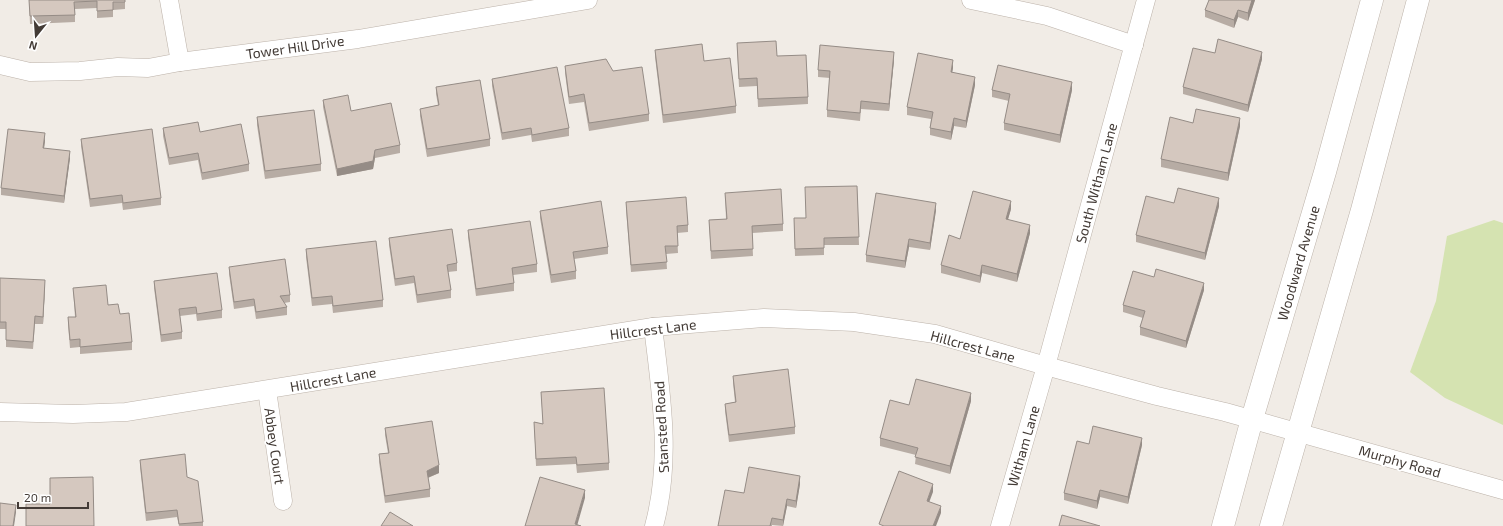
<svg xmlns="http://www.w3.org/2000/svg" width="1503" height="526" font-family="'Exo 2',sans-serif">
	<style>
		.green { fill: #d5e3b1 }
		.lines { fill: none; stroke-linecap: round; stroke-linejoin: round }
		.minor-casing { stroke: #bcb2a9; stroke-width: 19 }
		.tertiary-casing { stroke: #bcb2a9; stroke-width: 23 }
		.minor { stroke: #fff; stroke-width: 18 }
		.tertiary { stroke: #fff; stroke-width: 22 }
		.wall { fill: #b7aca4 }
		.shaded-wall { fill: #958c86 }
		.building { fill: #d5c8bf; stroke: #958c86 }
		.labels { text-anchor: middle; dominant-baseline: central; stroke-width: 3.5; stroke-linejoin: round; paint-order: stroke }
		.street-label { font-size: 14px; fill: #433b36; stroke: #fff }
	</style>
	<rect width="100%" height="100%" fill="#f1ece6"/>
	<!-- green -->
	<polygon class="green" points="1494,220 1503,223 1503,425 1445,398 1410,372 1436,301 1447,236"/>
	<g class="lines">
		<!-- minor casing -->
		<g class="minor-casing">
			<g id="minor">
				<polyline points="169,0 180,62"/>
				<polyline points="971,0 1047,16 1134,45"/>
				<polyline points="0,65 30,72 80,71 118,67 148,68 180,62 358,39 588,0"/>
				<path d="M653 327C661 393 672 460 654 526"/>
				<polyline points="267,390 283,501"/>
				<polyline points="0,412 73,414 126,412 653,327 764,318 854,322 935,334 1046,366 1157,396 1225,412 1503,490"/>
				<polyline points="1000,526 1046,366 1146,0"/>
			</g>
		</g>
		<!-- tertiary casing -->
		<g class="tertiary-casing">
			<g id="tertiary">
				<polyline points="1223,526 1252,419 1325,172 1372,0"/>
				<polyline points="1271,526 1362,210 1418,0"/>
			</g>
		</g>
		<!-- minor -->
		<use href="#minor" class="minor"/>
		<!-- tertiary -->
		<use href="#tertiary" class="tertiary"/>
	</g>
	<!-- wall -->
	<g class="wall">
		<polygon points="29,0 125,0 125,9 113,10 113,17 97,18 97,8 75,9 75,22 30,24"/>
		<polygon points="1209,0 1255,0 1248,21 1238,17 1234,28 1205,17 1205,10"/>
		<polygon points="737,43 777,56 808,97 808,104 758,107 757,86 739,87"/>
		<polygon points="655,50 704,61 736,106 736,113 663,123 655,57"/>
		<polygon points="1215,53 1262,59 1248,112 1183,94 1183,87"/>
		<polygon points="894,60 889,111 861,109 860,121 827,117 827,110 830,78 818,77 818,70"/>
		<polygon points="565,66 613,71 649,114 649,121 589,131 584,102 569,104 565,73"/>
		<polygon points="953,68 952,72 975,85 966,128 954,126 951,140 930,135 930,128 931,119 907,115 907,107"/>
		<polygon points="492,79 569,128 569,136 532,142 531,135 502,140 492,86"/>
		<polygon points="436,87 490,139 490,146 427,157 420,116 420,109 438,105 436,94"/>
		<polygon points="992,90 1072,90 1060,143 1004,130 1004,123 1009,101 992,97"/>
		<polygon points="323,100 351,111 400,145 400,153 375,158 373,169 337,176 323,107"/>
		<polygon points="257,117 321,164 321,171 265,179 257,125"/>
		<polygon points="1193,123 1240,126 1228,181 1161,167 1161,159"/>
		<polygon points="163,128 200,132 249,164 249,171 202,180 198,160 169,165 163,136"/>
		<polygon points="81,139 161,198 161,205 123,210 122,203 90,207 81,146"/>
		<polygon points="45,141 44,148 70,158 64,203 1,195 1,188"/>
		<polygon points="857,186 859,245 824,245 824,255 795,256 794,218 806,218"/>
		<polygon points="725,193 783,224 783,231 752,233 753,256 711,259 709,220 726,219"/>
		<polygon points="626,202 688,225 688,232 677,233 678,253 666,254 667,269 631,272 626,209"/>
		<polygon points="1174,203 1219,206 1205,260 1136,242 1136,235"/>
		<polygon points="1011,209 1008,219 1030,233 1017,282 982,273 980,283 941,273 941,265 960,239"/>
		<polygon points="936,210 930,250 909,247 905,268 866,262 866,255"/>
		<polygon points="540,211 608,247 608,254 574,259 576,271 576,279 551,283 540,218"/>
		<polygon points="468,230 537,264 537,272 513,275 514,283 514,291 476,296 468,237"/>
		<polygon points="389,238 457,263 457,271 448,272 451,290 451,298 417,303 414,283 395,286 389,245"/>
		<polygon points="306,249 383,300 383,307 333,313 332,304 312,306 306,257"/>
		<polygon points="229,267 290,295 290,302 284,303 287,307 287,315 256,319 254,306 234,309 229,274"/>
		<polygon points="0,278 45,287 43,324 35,324 33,349 6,347 6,329 0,329"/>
		<polygon points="154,281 222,310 222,318 197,321 196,314 180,316 182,332 182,339 161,342 154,288"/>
		<polygon points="73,288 108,305 120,314 132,342 132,350 80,354 80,347 70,348 68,325 68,317 75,317"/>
		<polygon points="1204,290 1186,348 1140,335 1140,327 1143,318 1123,312 1123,305"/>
		<polygon points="733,376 795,427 795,434 729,442 725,411 725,404 735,402 733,383"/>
		<polygon points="541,392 609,463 609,470 577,473 576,464 536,466 534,422 543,424"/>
		<polygon points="971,401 950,474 915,464 916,455 880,446 880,438 909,405"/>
		<polygon points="385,428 439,473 428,478 430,489 430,497 385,503 379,462 379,454 388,453 385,435"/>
		<polygon points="1089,444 1142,445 1128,504 1100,497 1097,509 1064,500 1064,493"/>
		<polygon points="140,460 187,477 203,522 203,526 179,526 177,517 146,521 140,467"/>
		<polygon points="800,484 796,508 787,506 783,526 772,525 772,526 718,526 744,493"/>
	</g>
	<!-- shaded-wall -->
	<g class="shaded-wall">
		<polygon points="1252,0 1255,0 1248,21 1248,13"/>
		<polygon points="1238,10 1238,17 1234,28 1234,20"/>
		<polygon points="894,52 894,60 889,111 889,104"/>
		<polygon points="1262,52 1262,59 1248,112 1248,105"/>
		<polygon points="953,60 953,68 951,79 951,72"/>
		<polygon points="975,77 975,85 966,128 966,121"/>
		<polygon points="1072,82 1072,90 1060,143 1060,135"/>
		<polygon points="954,118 954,126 951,140 951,132"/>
		<polygon points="1240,118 1240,126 1228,181 1228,173"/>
		<polygon points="45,133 45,141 43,155 43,148"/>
		<polygon points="375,150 375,158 373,169 337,176 337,169"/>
		<polygon points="70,151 70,158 64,203 64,196"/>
		<polygon points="1219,198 1219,206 1205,260 1205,253"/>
		<polygon points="1011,201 1011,209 1006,226 1006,219"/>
		<polygon points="936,203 936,210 930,250 930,243"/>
		<polygon points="1030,225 1030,233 1017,282 1017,274"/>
		<polygon points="909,239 909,247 905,268 905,261"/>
		<polygon points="982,265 982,273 980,283 980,276"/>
		<polygon points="45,280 45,287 43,324 43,317"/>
		<polygon points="1204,283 1204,290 1186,348 1186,341"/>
		<polygon points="971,393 971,401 950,474 950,466"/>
		<polygon points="1142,438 1142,445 1128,504 1128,497"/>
		<polygon points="439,465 439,473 427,478 427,471"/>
		<polygon points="800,476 800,484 796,508 796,501"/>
		<polygon points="933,484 933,492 927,508 927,501"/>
		<polygon points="585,490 585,498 577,526 575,524"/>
		<polygon points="1100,490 1100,497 1097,509 1097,501"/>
		<polygon points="787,499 787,506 783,526 783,520"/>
		<polygon points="16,505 16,512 14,526 13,526"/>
		<polygon points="941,506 941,513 936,526 933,526"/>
	</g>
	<!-- building -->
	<g class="building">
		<polygon points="29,0 125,0 125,2 113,2 113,10 97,11 97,1 74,2 75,15 30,16"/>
		<polygon points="1209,0 1252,0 1248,13 1238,10 1234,20 1205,10"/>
		<polygon points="1218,39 1262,52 1248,105 1183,87 1193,48 1215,53"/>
		<polygon points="776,41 777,56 806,55 808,97 758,99 757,78 739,79 737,43"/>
		<polygon points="702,44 704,61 730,58 736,106 663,115 655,50"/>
		<polygon points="820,45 894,52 889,104 861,101 860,113 827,110 830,71 818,70"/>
		<polygon points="918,53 953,60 951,72 975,77 966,121 954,118 951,132 930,128 933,112 907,107"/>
		<polygon points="606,59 613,71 642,67 649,114 589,123 584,94 569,97 565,66"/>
		<polygon points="998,65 1072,82 1060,135 1004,123 1010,94 992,90"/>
		<polygon points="557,67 569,128 532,135 531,128 502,133 492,79"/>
		<polygon points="480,80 490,139 427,149 420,109 439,105 436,87"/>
		<polygon points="348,95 351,111 391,103 400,145 375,150 373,161 337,169 323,100"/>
		<polygon points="1196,109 1240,118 1228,173 1161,159 1170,117 1193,123"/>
		<polygon points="314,110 321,164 265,171 257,117"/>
		<polygon points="198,122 200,132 241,124 249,164 202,173 198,153 169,158 163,128"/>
		<polygon points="8,129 45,133 43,148 70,151 64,196 1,188"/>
		<polygon points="152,129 161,198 123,203 122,195 90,199 81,139"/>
		<polygon points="857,186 859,237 824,238 824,248 795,249 794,218 806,218 805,187"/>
		<polygon points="1178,188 1219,198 1205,253 1136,235 1146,196 1174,203"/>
		<polygon points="781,189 783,224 752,226 753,249 711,251 709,220 727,219 725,193"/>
		<polygon points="973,191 1011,201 1006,219 1030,225 1017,274 982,265 980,276 941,265 949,235 960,239"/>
		<polygon points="876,193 936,203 930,243 909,239 905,261 866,255"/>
		<polygon points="686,197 688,225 677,226 678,246 665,246 667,262 631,265 626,202"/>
		<polygon points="601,201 608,247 573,252 576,271 551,275 540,211"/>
		<polygon points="530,221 537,264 512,268 514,283 476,289 468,230"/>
		<polygon points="452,229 457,263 447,265 451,290 417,295 414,276 395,279 389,238"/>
		<polygon points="376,241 383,300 333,306 332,296 312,298 306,249"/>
		<polygon points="285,259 290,295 280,296 287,307 256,312 254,299 234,302 229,267"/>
		<polygon points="1156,269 1204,283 1186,341 1140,327 1145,311 1123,305 1133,271 1154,277"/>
		<polygon points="217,273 222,310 197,314 196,307 179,309 182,332 161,335 154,281"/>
		<polygon points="0,278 45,280 43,317 35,316 33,342 6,340 6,322 0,322"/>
		<polygon points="106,285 108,305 118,304 120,314 129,313 132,342 80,347 80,339 70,340 68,317 76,317 73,288"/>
		<polygon points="788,369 795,427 729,435 725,404 736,402 733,376"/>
		<polygon points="916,379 971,393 950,466 915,457 918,448 880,438 890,400 909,405"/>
		<polygon points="604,388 609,463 577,465 576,457 536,459 534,422 543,424 541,392"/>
		<polygon points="432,421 439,465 427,471 430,489 385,496 379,454 389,453 385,428"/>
		<polygon points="1093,426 1142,438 1128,497 1100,490 1097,501 1064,493 1077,441 1089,444"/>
		<polygon points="185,454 187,477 198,481 203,522 179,524 177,510 146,513 140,460"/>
		<polygon points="749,467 800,476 796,501 787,499 783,520 772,518 770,526 718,526 725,490 744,493"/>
		<polygon points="899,471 933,484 927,501 941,506 933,526 884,526 879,524"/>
		<polygon points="93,477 94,526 26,526 26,504 50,504 50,478"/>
		<polygon points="540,477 585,490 575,524 581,526 525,526"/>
		<polygon points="0,503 16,505 13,526 0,526"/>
		<polygon points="390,512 413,526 381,526"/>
		<polygon points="1062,515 1100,526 1059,526"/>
	</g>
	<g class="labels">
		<!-- street labels -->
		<g class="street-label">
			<text transform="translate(295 47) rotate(-8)">Tower Hill Drive</text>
			<text transform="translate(1096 183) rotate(-75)">South Witham Lane</text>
			<text transform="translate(1298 263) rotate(-74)">Woodward Avenue</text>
			<text transform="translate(653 329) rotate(-7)">Hillcrest Lane</text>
			<text transform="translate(973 346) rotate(15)">Hillcrest Lane</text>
			<text transform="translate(333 379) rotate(-10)">Hillcrest Lane</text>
			<text transform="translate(661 427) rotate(-93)">Stansted Road</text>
			<text transform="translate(275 446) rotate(82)">Abbey Court</text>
			<text transform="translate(1023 446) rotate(-74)">Witham Lane</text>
			<text transform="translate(1400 461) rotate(16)">Murphy Road</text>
		</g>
	</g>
	<!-- north arrow -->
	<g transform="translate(36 36) rotate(197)" stroke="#ffffff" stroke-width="3" paint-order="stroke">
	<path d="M0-3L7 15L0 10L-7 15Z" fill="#433b36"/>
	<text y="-6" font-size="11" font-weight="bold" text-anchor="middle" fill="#433b36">N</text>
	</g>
	<!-- scale -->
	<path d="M18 502v6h70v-6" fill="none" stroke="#433b36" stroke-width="2"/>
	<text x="24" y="502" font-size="12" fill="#433b36" stroke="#ffffff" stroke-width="3" paint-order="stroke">20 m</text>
</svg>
